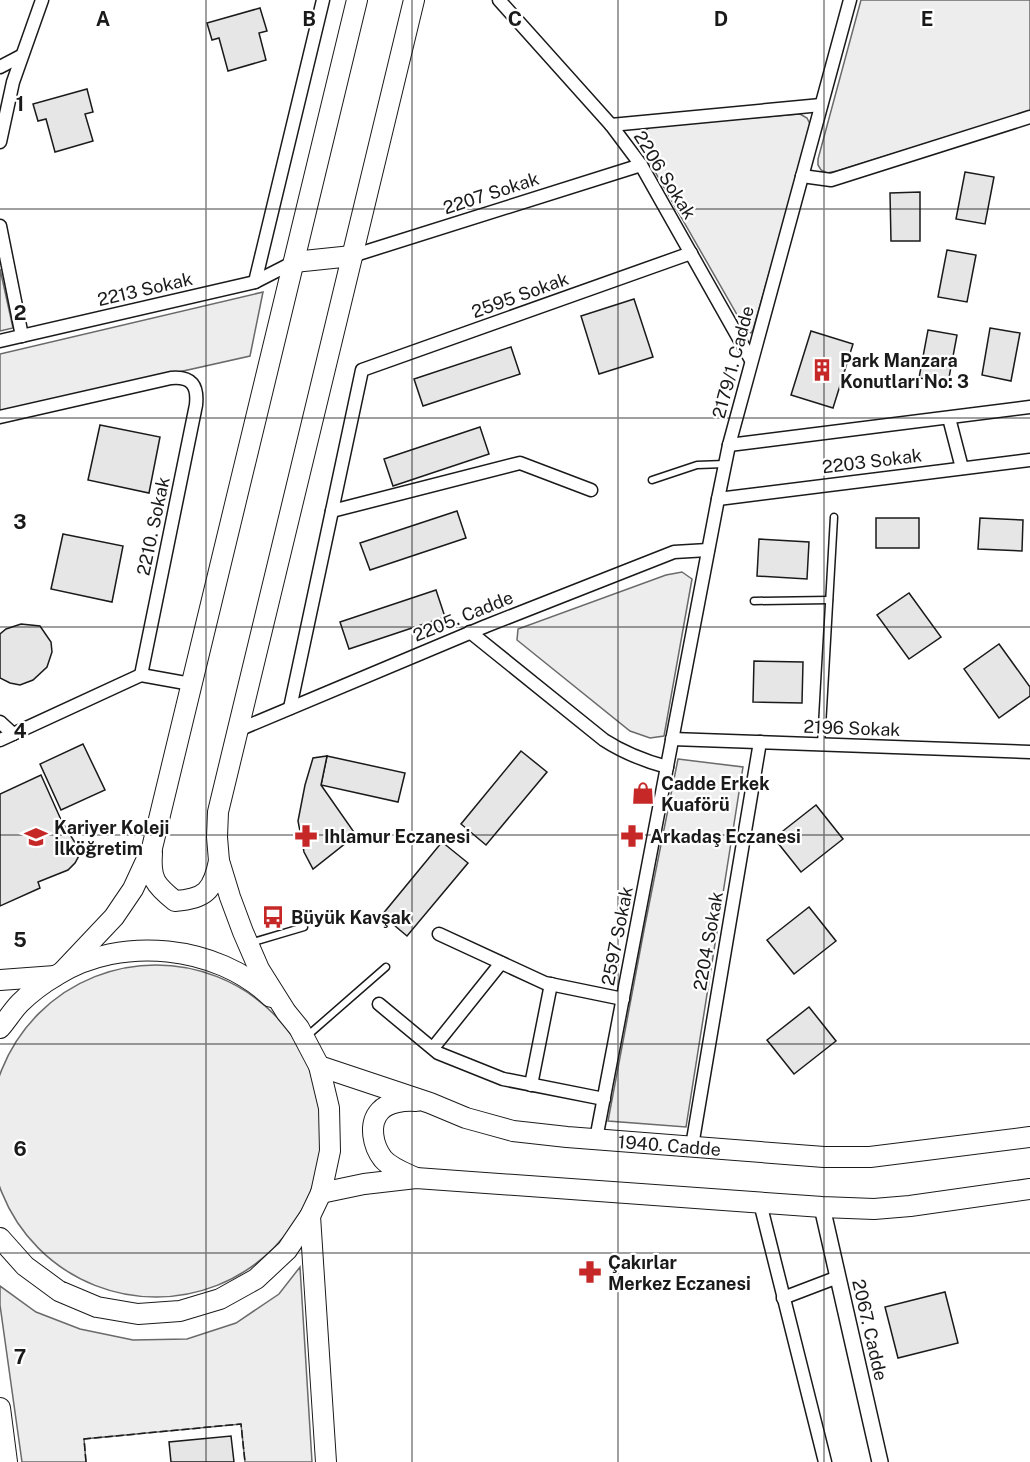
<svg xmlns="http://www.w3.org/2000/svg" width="1030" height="1462" font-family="'Public Sans',sans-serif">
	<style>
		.built { fill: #ededed; stroke: #6a6a6a; stroke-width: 1.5 }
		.building { fill: #e6e6e6; stroke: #1a1a1a; stroke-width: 1.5 }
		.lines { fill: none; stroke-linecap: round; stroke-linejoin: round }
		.service-casing { stroke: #1a1a1a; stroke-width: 9 }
		.minor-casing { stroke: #1a1a1a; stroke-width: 15 }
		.tertiary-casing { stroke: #1a1a1a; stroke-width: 18 }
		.primary-casing { stroke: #1a1a1a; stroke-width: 22 }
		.service { stroke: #fff; stroke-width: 6 }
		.minor { stroke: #fff; stroke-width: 12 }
		.tertiary { stroke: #fff; stroke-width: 15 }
		.primary { stroke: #fff; stroke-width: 20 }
		.fence { stroke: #1a1a1a; stroke-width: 1.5; stroke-dasharray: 8 3; stroke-linecap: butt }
		.grid { fill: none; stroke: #1a1a1a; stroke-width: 1.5; stroke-opacity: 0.55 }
		.labels { text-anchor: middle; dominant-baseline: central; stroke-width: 4.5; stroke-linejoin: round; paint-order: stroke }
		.street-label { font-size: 18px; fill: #1a1a1a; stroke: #fff }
		.poi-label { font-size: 18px; font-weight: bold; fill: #1a1a1a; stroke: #fff; text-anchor: start }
		.grid-label { font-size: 20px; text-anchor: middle; font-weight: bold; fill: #1a1a1a; stroke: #fff; stroke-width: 4.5; stroke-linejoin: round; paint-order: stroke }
	</style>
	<rect width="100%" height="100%" fill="#fff"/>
	<!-- built -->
	<g class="built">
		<polygon points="861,0 1030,0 1030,111 837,171 827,173 821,170 818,165 818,159"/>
		<polygon points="800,114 807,118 811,126 753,330 751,333 747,332 642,149 639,140 642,133 652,126"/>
		<polygon points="0,269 13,328 0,331"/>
		<polygon points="263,292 250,356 0,412 0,354"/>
		<polygon points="682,572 692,579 664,736 650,738 630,731 517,640 518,629 666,575"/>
		<polygon points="678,759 743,767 686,1127 608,1121 644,930"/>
		<circle cx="156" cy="1131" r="166"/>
		<polygon points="300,1267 312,1462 245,1462 241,1424 84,1439 86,1462 22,1462 0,1305 0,1286 36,1312 80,1329 133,1340 187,1339 236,1323 279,1294"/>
	</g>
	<!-- building -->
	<g class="building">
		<polygon points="260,8 267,31 259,33 266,60 228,71 219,38 212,40 207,23"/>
		<polygon points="87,89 93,112 85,114 93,141 55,152 46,119 38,121 33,104"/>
		<polygon points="965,172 994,177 985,224 956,219"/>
		<polygon points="920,192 920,241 891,241 890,193"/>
		<polygon points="947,250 976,255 967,302 938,297"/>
		<polygon points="634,299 653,357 599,374 581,316"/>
		<polygon points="990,328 1020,333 1011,381 982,375"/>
		<polygon points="928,330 957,335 948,383 919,378"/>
		<polygon points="811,331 853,344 833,408 791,395"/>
		<polygon points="511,347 520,374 423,406 414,379"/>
		<polygon points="100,425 160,437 149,493 88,480"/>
		<polygon points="480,427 489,454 393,486 384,459"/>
		<polygon points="457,511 466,538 370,570 360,543"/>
		<rect x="876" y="518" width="43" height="30"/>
		<polygon points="980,518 1023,520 1022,551 978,549"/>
		<polygon points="63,534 123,546 112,602 51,589"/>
		<polygon points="759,539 809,542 807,579 757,576"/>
		<polygon points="436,590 445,617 349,649 340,622"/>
		<polygon points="909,593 941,637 909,659 877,615"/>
		<polygon points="21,624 40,626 51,642 52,652 47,667 33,680 20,685 10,683 0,678 0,634 6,629"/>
		<polygon points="999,644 1030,687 1030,696 999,718 964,669"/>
		<polygon points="754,661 803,662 802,703 753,702"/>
		<polygon points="83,744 105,790 61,810 40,764"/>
		<polygon points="521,751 547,772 486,845 461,824"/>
		<polygon points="327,756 405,773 398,802 321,785"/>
		<polygon points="327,756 321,785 356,835 313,869 304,852 298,821 305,785 313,758"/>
		<polygon points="41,775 62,822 81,852 75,863 68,870 38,882 40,888 0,906 0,794"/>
		<polygon points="816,805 843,839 801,872 774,838"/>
		<polygon points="442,842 468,863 407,936 382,915"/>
		<polygon points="809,907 836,941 794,974 767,940"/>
		<polygon points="809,1007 836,1041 794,1074 767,1040"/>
		<polygon points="945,1292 958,1343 898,1358 885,1307"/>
		<polygon points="231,1436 234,1462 171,1462 169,1442"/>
	</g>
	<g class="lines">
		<!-- service casing -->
		<g class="service-casing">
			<g id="service">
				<polyline points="652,480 697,465 725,464"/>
				<polyline points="754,601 829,600"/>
				<polyline points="821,744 834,517"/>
				<polyline points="250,943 304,927"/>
				<polyline points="307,1036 386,967"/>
			</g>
		</g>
		<!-- minor casing -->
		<g class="minor-casing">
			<g id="minor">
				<polyline points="499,0 611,125 641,165 751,360"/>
				<polyline points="0,67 21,56"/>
				<polyline points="611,125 821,105"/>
				<polyline points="0,142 13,82 42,0"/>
				<polyline points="802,176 831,180 1030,117"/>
				<polyline points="0,226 22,336"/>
				<polyline points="352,256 641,165"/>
				<polyline points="255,282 323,0"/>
				<polyline points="0,341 255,282 294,262"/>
				<path d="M0 417 171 378C192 376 198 386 196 405L141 675"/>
				<polyline points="949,418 962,468"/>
				<polyline points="729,445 1030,407"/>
				<polyline points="718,499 1030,460"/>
				<polyline points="332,511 520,463 591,490"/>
				<path d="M470 632 604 740C624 753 645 761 667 767"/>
				<polyline points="290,708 362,370 691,253"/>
				<polyline points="0,722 13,734"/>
				<polyline points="236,731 486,626 674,552 708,550"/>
				<polyline points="672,739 1030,752"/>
				<polyline points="0,740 141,675 191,684"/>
				<polyline points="439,934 545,983 623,999"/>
				<polyline points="379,1004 438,1053 503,1079 604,1099"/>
				<polyline points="433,1048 501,963"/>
				<polyline points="531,1085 551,984"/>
				<polyline points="596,1139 718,499 729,445 850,0"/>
				<polyline points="692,1146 760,742"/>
				<polyline points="760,1203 825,1462"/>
				<polyline points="783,1298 838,1277"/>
			</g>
		</g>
		<!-- tertiary casing -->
		<g class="tertiary-casing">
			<polyline id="tertiary" points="822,1207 880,1462"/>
		</g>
		<!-- primary casing -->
		<g class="primary-casing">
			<g id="primary">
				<polyline points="294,262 352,256"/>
				<path d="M152 853C150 879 155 885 175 901 205 899 213 891 219 861"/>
				<polyline points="63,971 114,917 133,889 152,848 357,0"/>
				<polyline points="0,980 55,976"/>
				<path d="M0 1028C7 1020 13 1010 20 1003 30 993 45 982 57 975 121 935 217 945 271 997"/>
				<path id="s1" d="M319 1066 430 1103 466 1118 513 1131 567 1137 824 1157H870L1030 1137"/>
				<path d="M416 1101C405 1100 388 1102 380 1111 368 1124 373 1146 383 1159 391 1168 405 1173 416 1178"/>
				<polyline points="321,1193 364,1184 416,1178 822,1207 874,1209 910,1206 1030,1189"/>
				<polyline points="310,1216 326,1462"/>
				<polyline points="0,1238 25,1266 59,1291 97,1307 138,1314 180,1311 220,1299 256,1279 287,1250 310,1216 321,1193 330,1151 329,1108 319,1066 299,1028 286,1012 259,969 243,932 230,897 219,861 217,837 218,812 414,0"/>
				<polyline points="0,1408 7,1462"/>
			</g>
		</g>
		<!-- service -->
		<use href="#service" class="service"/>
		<!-- minor -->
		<use href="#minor" class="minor"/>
		<!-- tertiary -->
		<use href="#tertiary" class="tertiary"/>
		<!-- primary -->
		<use href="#primary" class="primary"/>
		<!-- fence -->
		<polyline class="fence" points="86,1462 84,1439 241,1424 245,1462"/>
	</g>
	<!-- grid -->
	<path class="grid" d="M206 0V1462M412 0V1462M618 0V1462M824 0V1462M0 209H1030M0 418H1030M0 627H1030M0 835H1030M0 1044H1030M0 1253H1030"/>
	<!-- icons -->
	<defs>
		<g id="building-bare" transform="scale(1.8)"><path d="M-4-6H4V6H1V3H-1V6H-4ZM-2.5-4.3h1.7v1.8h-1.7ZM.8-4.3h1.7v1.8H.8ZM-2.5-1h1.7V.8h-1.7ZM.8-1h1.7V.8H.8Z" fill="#c62828" stroke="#fff" stroke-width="2.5" paint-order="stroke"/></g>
		<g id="shop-bare" transform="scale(1.8)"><path d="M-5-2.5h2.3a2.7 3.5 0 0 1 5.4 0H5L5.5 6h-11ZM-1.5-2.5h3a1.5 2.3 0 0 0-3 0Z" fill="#c62828" stroke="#fff" stroke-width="2.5" paint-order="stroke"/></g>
		<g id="pharmacy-bare" transform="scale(1.8)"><path d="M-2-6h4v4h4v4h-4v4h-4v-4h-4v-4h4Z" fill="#c62828" stroke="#fff" stroke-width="2.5" paint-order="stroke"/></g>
		<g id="school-bare" transform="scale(1.8)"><path d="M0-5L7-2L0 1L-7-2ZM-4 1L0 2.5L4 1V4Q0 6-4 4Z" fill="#c62828" stroke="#fff" stroke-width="2.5" paint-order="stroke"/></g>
		<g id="bus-bare" transform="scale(1.8)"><path d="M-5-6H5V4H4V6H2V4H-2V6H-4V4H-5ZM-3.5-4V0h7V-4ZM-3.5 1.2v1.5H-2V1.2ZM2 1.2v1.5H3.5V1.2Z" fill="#c62828" stroke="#fff" stroke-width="2.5" paint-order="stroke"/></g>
	</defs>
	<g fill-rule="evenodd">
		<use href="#building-bare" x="822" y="370"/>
		<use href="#shop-bare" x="643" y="793"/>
		<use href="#pharmacy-bare" x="306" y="836"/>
		<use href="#pharmacy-bare" x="632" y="836"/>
		<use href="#school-bare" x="36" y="837"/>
		<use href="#bus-bare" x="273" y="917"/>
		<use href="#pharmacy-bare" x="590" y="1272"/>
	</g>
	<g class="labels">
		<!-- street labels -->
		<g class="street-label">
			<text transform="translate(665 175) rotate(58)">2206 Sokak</text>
			<text transform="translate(491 193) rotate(-18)">2207 Sokak</text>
			<text transform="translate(145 289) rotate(-13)">2213 Sokak</text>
			<text transform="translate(520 295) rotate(-20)">2595 Sokak</text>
			<text transform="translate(733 362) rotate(-75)">2179/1. Cadde</text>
			<text transform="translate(872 461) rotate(-7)">2203 Sokak</text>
			<text transform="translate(153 526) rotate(-78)">2210. Sokak</text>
			<text transform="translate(463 616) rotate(-22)">2205. Cadde</text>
			<text transform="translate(852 728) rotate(2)">2196 Sokak</text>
			<text transform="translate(617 936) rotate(-79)">2597 Sokak</text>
			<text transform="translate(708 941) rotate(-80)">2204 Sokak</text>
			<text stroke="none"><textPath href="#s1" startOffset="362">1940. Cadde</textPath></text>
			<text transform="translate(870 1330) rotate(77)">2067. Cadde</text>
		</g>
		<!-- poi labels -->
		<g class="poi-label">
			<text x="840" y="360">Park Manzara<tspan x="840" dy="21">Konutları No: 3</tspan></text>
			<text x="661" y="783">Cadde Erkek<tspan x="661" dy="21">Kuaförü</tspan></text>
			<text x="54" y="827">Kariyer Koleji<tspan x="54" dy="21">İlköğretim</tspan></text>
			<text x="324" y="836">Ihlamur Eczanesi</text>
			<text x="650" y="836">Arkadaş Eczanesi</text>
			<text x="291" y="917">Büyük Kavşak</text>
			<text x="608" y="1262">Çakırlar<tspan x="608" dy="21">Merkez Eczanesi</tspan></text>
		</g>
	</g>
	<g class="grid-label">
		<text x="103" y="26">A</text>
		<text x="309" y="26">B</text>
		<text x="515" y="26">C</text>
		<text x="721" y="26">D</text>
		<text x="927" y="26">E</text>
		<text x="20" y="111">1</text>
		<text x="20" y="320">2</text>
		<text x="20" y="529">3</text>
		<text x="20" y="738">4</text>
		<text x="20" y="947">5</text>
		<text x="20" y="1156">6</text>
		<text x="20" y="1364">7</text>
	</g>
</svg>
